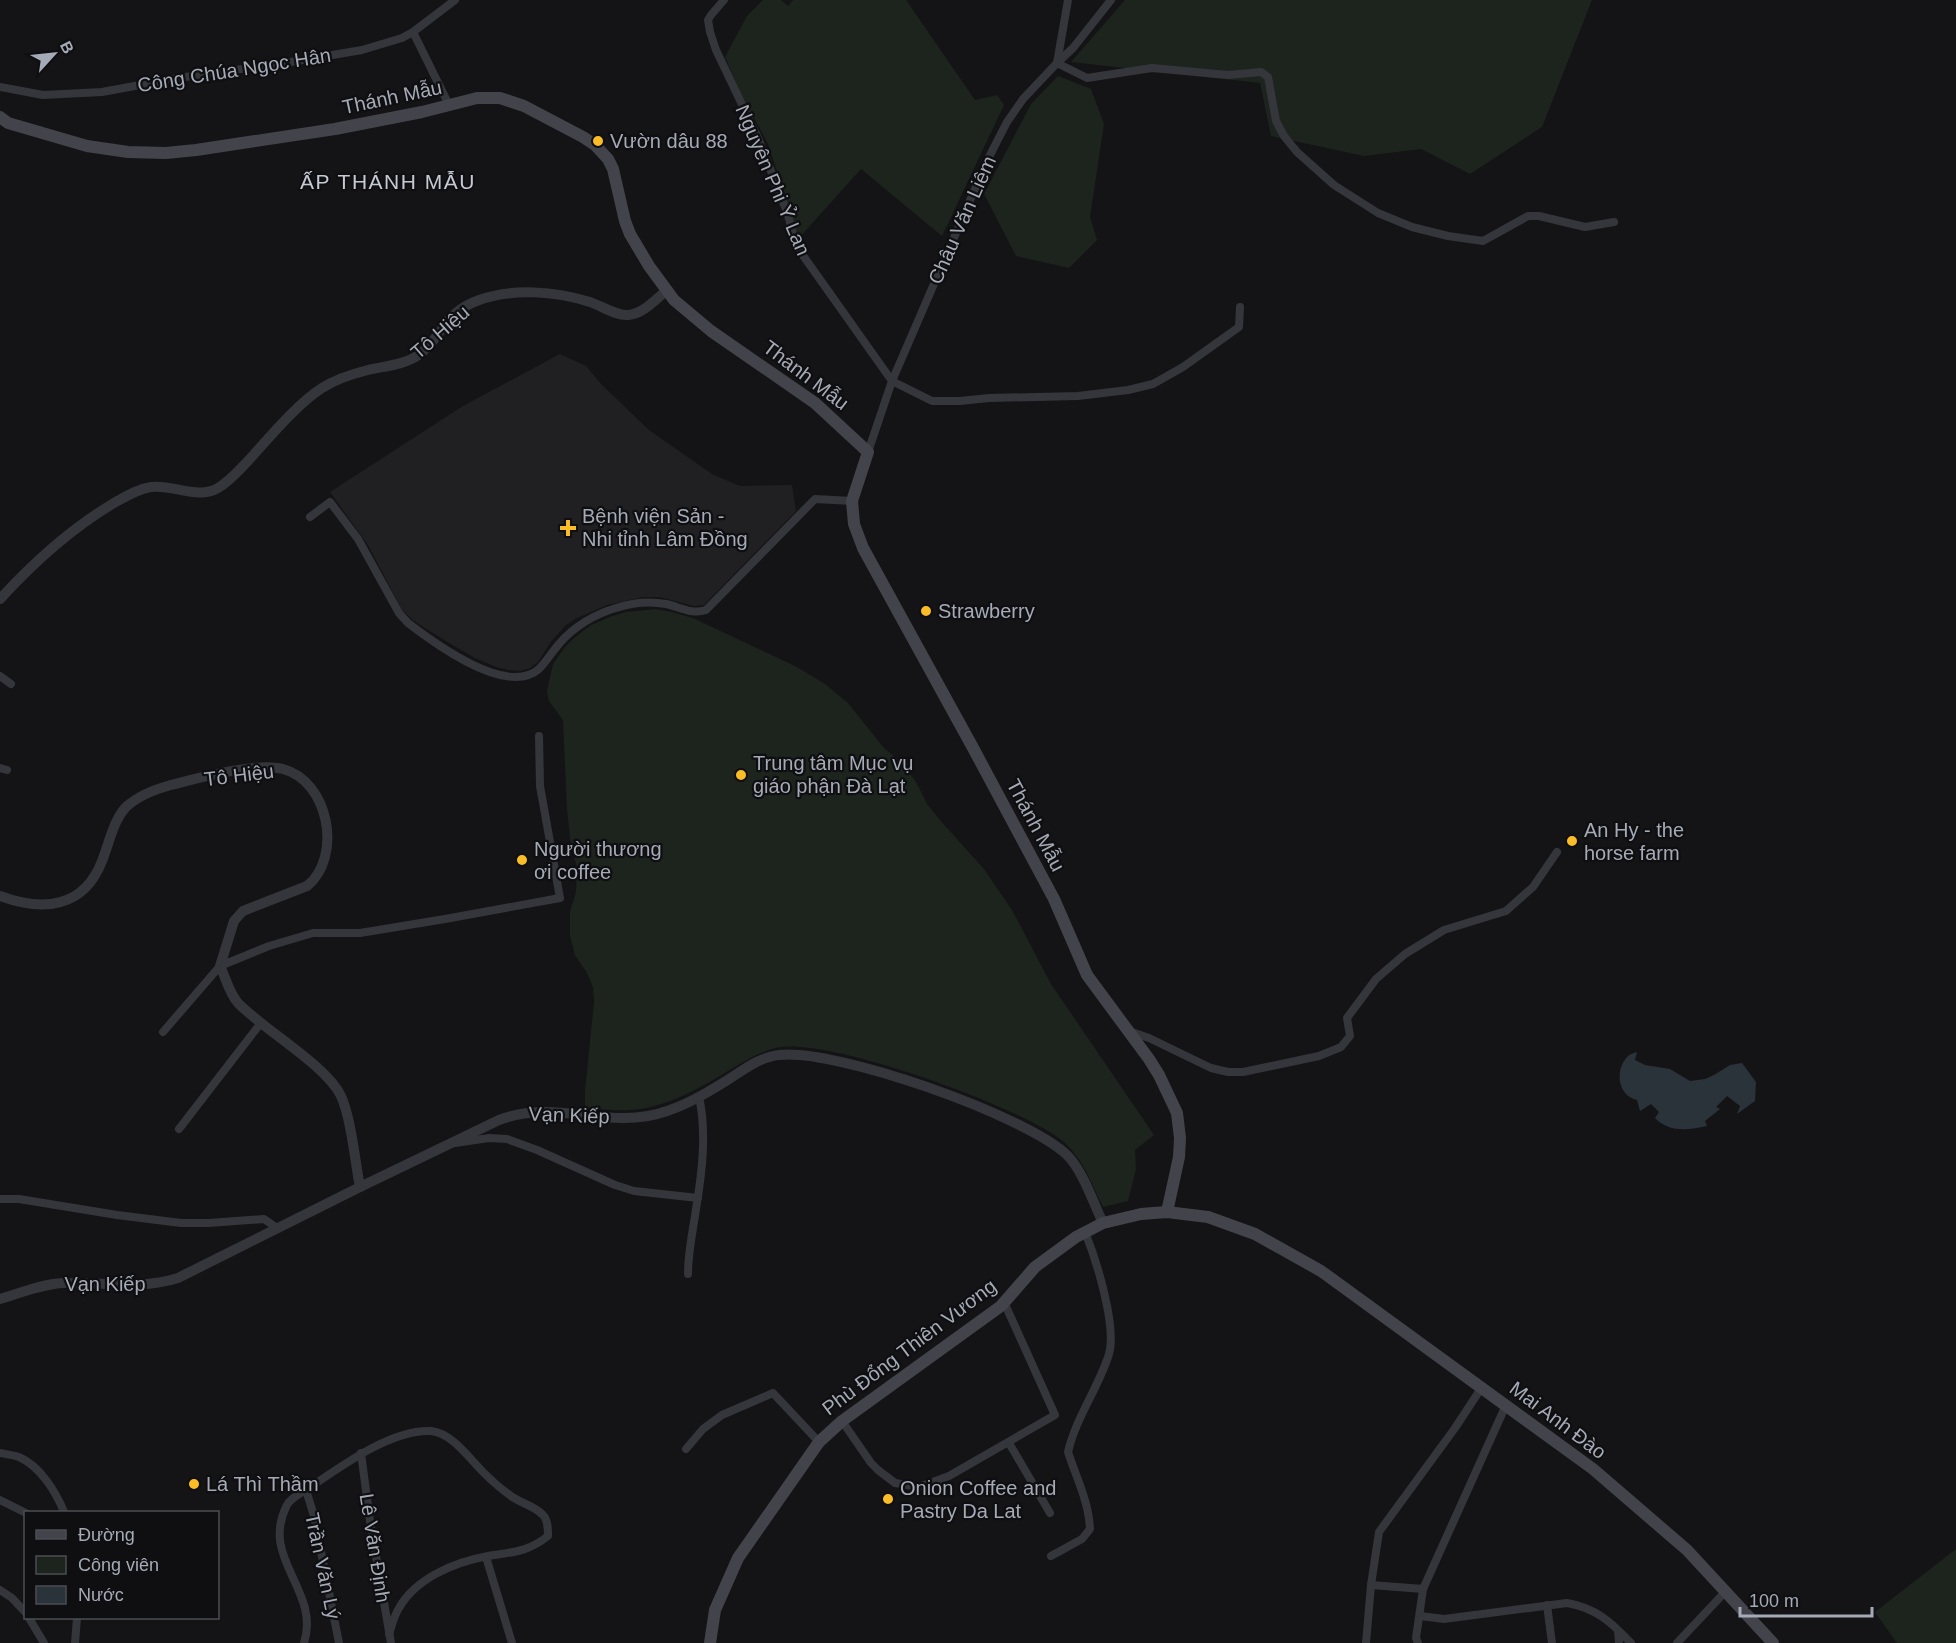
<svg xmlns="http://www.w3.org/2000/svg" width="1956" height="1643" font-family="Arial,sans-serif">
	<style>
		.built { fill: #202023 }
		.green { fill: #1c241d }
		.water { fill: #2a323a }
		.lines { fill: none; stroke-linecap: round; stroke-linejoin: round }
		.minor { stroke: #35363b; stroke-width: 8 }
		.tertiary { stroke: #35363b; stroke-width: 10 }
		.secondary { stroke: #43444b; stroke-width: 12 }
		.poi-dot { fill: #fbbd27; stroke: #0f0f11; stroke-width: 2 }
		.labels { text-anchor: middle; dominant-baseline: central; stroke-width: 4.5; stroke-linejoin: round; paint-order: stroke }
		.street-label { font-size: 20px; fill: #a5aab7; stroke: #0f0f11 }
		.poi-label { font-size: 20px; fill: #a5aab7; stroke: #0f0f11; text-anchor: start }
		.neighbourhood-label { font-size: 21px; letter-spacing: 1.5px; fill: #c6c9d3; stroke: #0f0f11 }
	</style>
	<rect width="100%" height="100%" fill="#141416"/>
	<!-- built -->
	<polygon class="built" points="560,354 586,366 602,385 649,430 712,474 740,486 792,485 796,511 704,605 694,606 660,597 643,597 607,605 577,618 566,625 550,643 538,662 530,668 520,671 509,670 496,667 475,658 449,643 414,621 402,610 368,545 330,492 463,406"/>
	<!-- green -->
	<g class="green">
		<polygon points="763,0 781,0 788,6 793,0 906,0 975,100 997,95 1004,105 942,236 861,169 799,238 768,144 739,90 725,57 747,16"/>
		<polygon points="1125,0 1592,0 1542,127 1470,174 1421,149 1364,156 1271,136 1260,83 1071,62"/>
		<polygon points="1058,76 1091,89 1104,124 1090,217 1097,240 1069,268 1016,256 984,194 1031,104"/>
		<path d="M655 609 672 612 693 618 795 666 825 684 848 703 884 748 902 763 916 782 927 804 939 819 984 869 1012 910 1051 984 1154 1135 1135 1150 1136 1169 1128 1201 1103 1207C1092 1185 1084 1161 1066 1144 1029 1109 824 1035 776 1048 756 1053 740 1064 723 1074 688 1095 654 1113 612 1110 603 1109 594 1110 585 1106V1091L594 1002 593 987 587 973 575 955 570 936V912L576 892 577 867 571 846 567 809 563 720 549 701 547 691 553 664 565 647 573 639 591 625 612 616 626 612Z"/>
		<polygon points="1956,1549 1956,1643 1897,1643 1875,1612"/>
	</g>
	<!-- water -->
	<path class="water" d="M1637 1052 1635 1060 1645 1065 1670 1069 1690 1081 1705 1079 1714 1075 1730 1065 1742 1063 1756 1082 1755 1101 1737 1114 1740 1106 1727 1096 1716 1107 1720 1109 1705 1121 1707 1126C1689 1130 1669 1133 1655 1118L1659 1112 1651 1104 1640 1111 1637 1100C1618 1096 1614 1070 1628 1056 1630 1054 1634 1053 1637 1052Z"/>
	<g class="lines">
		<!-- minor -->
		<g class="minor">
			<polyline points="724,0 711,15 708,20 710,32 716,50 758,138 787,212 797,247 892,381 932,401 960,401 989,398 1078,396 1128,390 1153,384 1183,367 1239,327 1240,307"/>
			<polyline points="1111,0 1073,48 1057,63 1087,78 1152,68 1228,75 1261,72 1268,77 1276,121 1284,136 1297,152 1334,185 1378,213 1412,227 1448,236 1483,241 1528,216 1539,216 1585,227 1614,222"/>
			<polyline points="413,32 449,105"/>
			<polyline points="0,87 43,95 102,92 178,78 285,63 362,50 402,38 413,32 455,0"/>
			<polyline points="868,452 892,381 988,159 1007,122 1023,99 1057,63 1068,0"/>
			<path d="M310 517 330 502 358 539 399 613 408 623C434 643 507 697 539 669 546 662 552 652 559 644 573 627 595 614 616 608 631 603 650 601 666 604 680 607 692 615 706 610L815 499 852 501"/>
			<polyline points="0,676 11,684"/>
			<polyline points="0,768 7,770"/>
			<polyline points="1129,1031 1149,1038 1211,1068 1228,1072 1243,1072 1319,1056 1341,1047 1350,1036 1347,1018 1376,979 1405,954 1444,930 1506,911 1533,887 1557,852"/>
			<polyline points="163,1032 220,966 269,946 313,933 360,933 445,919 560,898 540,786 539,736"/>
			<polyline points="179,1129 260,1024"/>
			<polyline points="455,1143 489,1138 507,1139 537,1150 615,1185 634,1191 698,1198"/>
			<polyline points="0,1199 19,1199 117,1215 181,1223 209,1223 264,1219 277,1228"/>
			<path d="M688 1274C688 1251 693 1231 696 1209 702 1173 707 1132 699 1097"/>
			<polyline points="842,1421 871,1463 878,1470 895,1483 919,1487 949,1476 1055,1415 1004,1302"/>
			<polyline points="1009,1443 1050,1513"/>
			<polyline points="686,1449 703,1429 722,1415 773,1393 819,1442"/>
			<path d="M0 1453C6 1454 13 1455 19 1457 40 1466 56 1492 64 1512"/>
			<polyline points="361,1453 370,1521 391,1643"/>
			<polyline points="306,1490 314,1516 339,1643"/>
			<polyline points="0,1500 26,1513"/>
			<path d="M1051 1556 1082 1539 1090 1529C1089 1502 1076 1477 1068 1452 1076 1417 1099 1387 1109 1354 1117 1326 1096 1259 1085 1232"/>
			<polyline points="486,1557 512,1643"/>
			<polyline points="1371,1585 1423,1589"/>
			<polyline points="0,1590 12,1598 26,1613"/>
			<polyline points="1547,1605 1552,1643"/>
			<path d="M1420 1616 1444 1619 1567 1603C1596 1608 1611 1622 1631 1643"/>
			<polyline points="29,1618 44,1643"/>
			<polyline points="1618,1631 1619,1643"/>
			<polyline points="75,1643 77,1618"/>
			<path d="M304 1643C321 1590 259 1559 287 1505 291 1497 305 1491 312 1486 343 1465 392 1429 431 1431 452 1433 469 1458 483 1472 492 1481 501 1489 511 1496 520 1503 535 1506 543 1515 548 1520 548 1529 548 1536 528 1552 513 1552 488 1556 455 1562 416 1578 399 1608 394 1616 392 1625 389 1634"/>
			<polyline points="1366,1643 1371,1585 1379,1532 1455,1428 1482,1387"/>
			<polyline points="1418,1643 1416,1638 1423,1589 1506,1405"/>
			<polyline points="1677,1643 1726,1591"/>
		</g>
		<!-- tertiary -->
		<g class="tertiary">
			<path d="M0 599C34 562 70 529 114 503 125 497 137 489 151 487 173 484 198 500 218 488 230 481 238 471 248 461 268 439 298 403 322 388 336 379 352 374 368 370 385 366 405 365 420 354 444 335 443 313 479 300 513 288 555 291 590 302 602 306 616 316 628 315 643 314 655 300 666 291"/>
			<path d="M0 896C43 912 84 908 102 861 109 844 113 821 126 807 138 796 156 789 171 785 199 778 256 762 283 769 329 781 343 857 307 886L243 911 234 921 220 966C226 978 229 993 238 1003 264 1030 327 1066 341 1096 351 1118 355 1161 360 1187"/>
			<path d="M0 1299C20 1293 42 1284 63 1283 102 1282 140 1290 178 1278L360 1187 499 1120C552 1100 597 1125 648 1116 676 1111 702 1096 726 1081 742 1071 759 1057 779 1055 835 1048 1025 1115 1067 1155 1083 1171 1093 1202 1103 1223"/>
		</g>
		<!-- secondary -->
		<g class="secondary">
			<polyline points="0,117 8,123 87,146 128,152 166,153 196,150 335,129 422,112 477,98 500,98 524,106 583,137 595,145 608,159 613,169 625,221 630,234 649,266 674,300 711,331 815,403 868,452 852,501 854,524 863,548 972,746 1054,899 1087,975 1149,1059 1159,1075 1177,1113 1180,1138 1179,1157 1167,1212"/>
			<polyline points="710,1643 715,1610 738,1558 819,1442 842,1421 1001,1306 1035,1267 1076,1237 1103,1223 1141,1214 1167,1212 1208,1217 1255,1234 1321,1271 1593,1469 1687,1550 1773,1643"/>
		</g>
	</g>
	<!-- markers -->
	<g class="poi-dot">
		<circle cx="598" cy="141" r="6"/>
		<path d="M565 519h6v6h6v6h-6v6h-6v-6h-6v-6h6z"/>
		<circle cx="926" cy="611" r="6"/>
		<circle cx="741" cy="775" r="6"/>
		<circle cx="1572" cy="841" r="6"/>
		<circle cx="522" cy="860" r="6"/>
		<circle cx="194" cy="1484" r="6"/>
		<circle cx="888" cy="1499" r="6"/>
	</g>
	<g class="labels">
		<!-- street labels -->
		<g class="street-label">
			<text transform="translate(234 70) rotate(-9)">Công Chúa Ngọc Hân</text>
			<text transform="translate(392 97) rotate(-12)">Thánh Mẫu</text>
			<text transform="translate(773 180) rotate(67)">Nguyên Phi Ỷ Lan</text>
			<text transform="translate(962 220) rotate(-66)">Châu Văn Liêm</text>
			<text transform="translate(440 332) rotate(-41)">Tô Hiệu</text>
			<text transform="translate(806 375) rotate(37)">Thánh Mẫu</text>
			<text transform="translate(239 775) rotate(-7)">Tô Hiệu</text>
			<text transform="translate(1036 825) rotate(62)">Thánh Mẫu</text>
			<text transform="translate(569 1115) rotate(2)">Vạn Kiếp</text>
			<text x="105" y="1284">Vạn Kiếp</text>
			<text transform="translate(909 1347) rotate(-37)">Phù Đổng Thiên Vương</text>
			<text transform="translate(1558 1420) rotate(37)">Mai Anh Đào</text>
			<text transform="translate(375 1548) rotate(81)">Lê Văn Định</text>
			<text transform="translate(323 1566) rotate(78)">Trần Văn Lý</text>
		</g>
		<!-- poi labels -->
		<g class="poi-label">
			<text x="610" y="141">Vườn dâu 88</text>
			<text x="582" y="516">Bệnh viện Sản -<tspan x="582" dy="23">Nhi tỉnh Lâm Đồng</tspan></text>
			<text x="938" y="611">Strawberry</text>
			<text x="753" y="763">Trung tâm Mục vụ<tspan x="753" dy="23">giáo phận Đà Lạt</tspan></text>
			<text x="1584" y="830">An Hy - the<tspan x="1584" dy="23">horse farm</tspan></text>
			<text x="534" y="849">Người thương<tspan x="534" dy="23">ơi coffee</tspan></text>
			<text x="206" y="1484">Lá Thì Thầm</text>
			<text x="900" y="1488">Onion Coffee and<tspan x="900" dy="23">Pastry Da Lat</tspan></text>
		</g>
		<!-- neighbourhood labels -->
		<g class="neighbourhood-label">
			<text x="388" y="181">ẤP THÁNH MẪU</text>
		</g>
	</g>
	<!-- legend -->
	<rect x="24" y="1511" width="195" height="108" fill="#0f0f11" stroke="#4b4d53" stroke-width="1.5"/>
	<rect x="36" y="1530" width="30" height="9" fill="#43444b" stroke="#4b4d53" stroke-width="1.5"/>
	<text x="78" y="1541" font-size="18" fill="#a5aab7">Đường</text>
	<rect x="36" y="1556" width="30" height="18" fill="#1c241d" stroke="#4b4d53" stroke-width="1.5"/>
	<text x="78" y="1571" font-size="18" fill="#a5aab7">Công viên</text>
	<rect x="36" y="1586" width="30" height="18" fill="#2a323a" stroke="#4b4d53" stroke-width="1.5"/>
	<text x="78" y="1601" font-size="18" fill="#a5aab7">Nước</text>
	<!-- north arrow -->
	<g transform="translate(54 54) rotate(63)" stroke="#0f0f11" stroke-width="4.5" paint-order="stroke">
	<path d="M0-4.5L10 22L0 15L-10 22Z" fill="#a5aab7"/>
	<text y="-9" font-size="16" font-weight="bold" text-anchor="middle" fill="#a5aab7">B</text>
	</g>
	<!-- scale -->
	<path d="M1740 1607v9h132v-9" fill="none" stroke="#a5aab7" stroke-width="3"/>
	<text x="1749" y="1607" font-size="18" fill="#a5aab7" stroke="#0f0f11" stroke-width="4.5" paint-order="stroke">100 m</text>
</svg>
